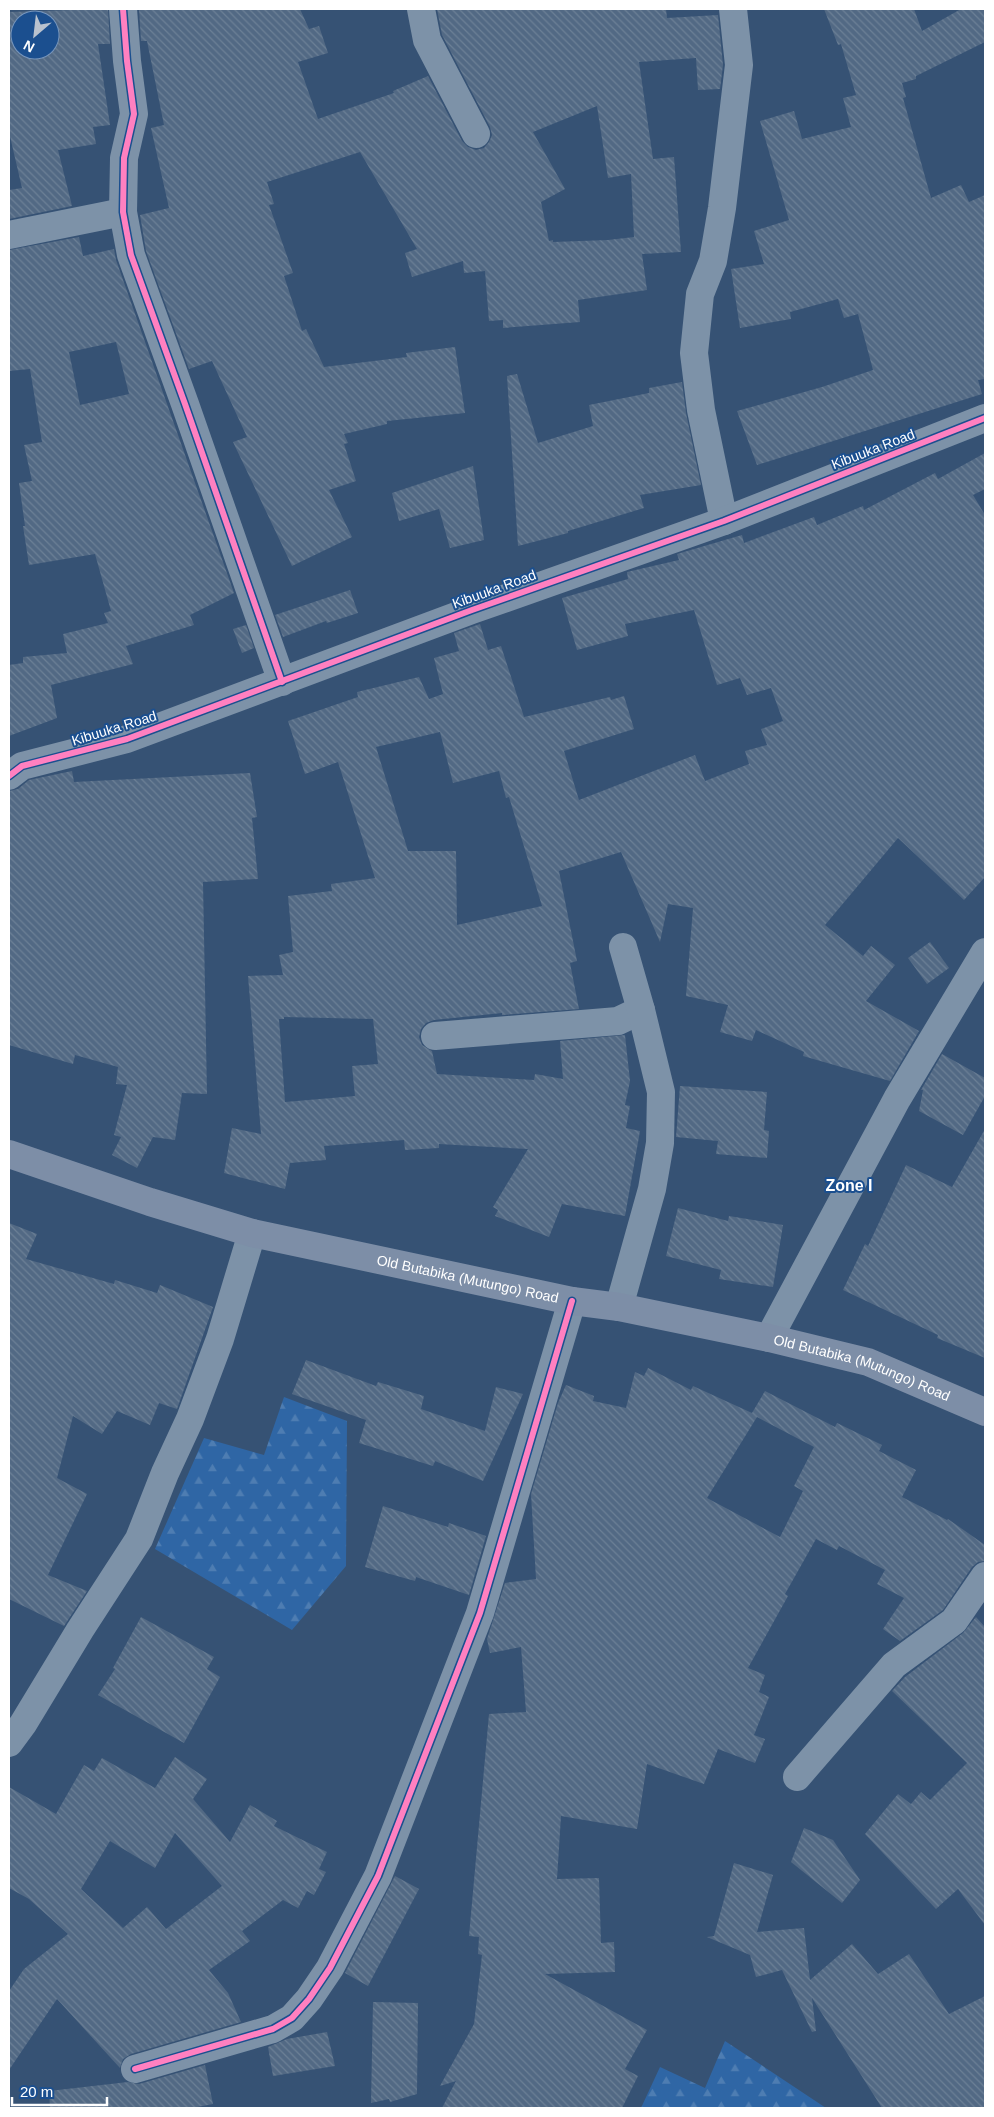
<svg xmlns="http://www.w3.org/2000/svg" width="994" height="2117" font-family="Helvetica,sans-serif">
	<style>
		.forest { fill: url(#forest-firs) }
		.building { fill: url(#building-back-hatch); fill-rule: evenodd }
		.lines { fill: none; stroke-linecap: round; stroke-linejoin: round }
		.minor { stroke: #7d92a8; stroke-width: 28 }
		.major { stroke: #7d8ea7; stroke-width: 28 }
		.cycleway-casing { stroke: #1b4f8f; stroke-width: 9 }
		.cycleway { stroke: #ff80c0; stroke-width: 6 }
		.labels { text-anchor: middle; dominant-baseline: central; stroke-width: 4; stroke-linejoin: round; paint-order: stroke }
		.street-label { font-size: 14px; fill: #fff; stroke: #1b4f8f }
		.quarter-label { font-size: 16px; font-weight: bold; fill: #fff; stroke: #1b4f8f }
	</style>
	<defs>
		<pattern id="forest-firs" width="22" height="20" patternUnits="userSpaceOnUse" patternTransform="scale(1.25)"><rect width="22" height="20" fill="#2f66a5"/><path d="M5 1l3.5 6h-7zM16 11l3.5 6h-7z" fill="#4e7db2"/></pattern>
		<pattern id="building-back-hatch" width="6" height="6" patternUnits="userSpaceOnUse" patternTransform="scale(1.25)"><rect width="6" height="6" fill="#526984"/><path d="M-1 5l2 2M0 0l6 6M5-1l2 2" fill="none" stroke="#6c8096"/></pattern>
	</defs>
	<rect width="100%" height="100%" fill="#365274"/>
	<!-- forest -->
	<g class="forest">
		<polygon points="284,1397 347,1421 346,1566 292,1630 155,1549 204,1438 264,1455"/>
		<polygon points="725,2041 826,2108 641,2108 660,2067 705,2088"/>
	</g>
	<!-- building -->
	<g class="building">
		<path d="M103 9H108L110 44H98L110 125 93 127 96 144 58 150 72 206 9 219V190L22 188 9 132V12ZM20 20H50V50H20Z"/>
		<path d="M139 9H300L309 29 319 26 328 53 298 62 318 119 394 93 393 91 428 76 462 141 468 147 476 150 484 148 489 142 492 135 490 127 442 35 437 9H666L667 18 718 15 723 65 720 89 698 90 696 58 639 62 653 159 674 157 681 252 642 254 647 290 578 300 580 322 503 328V320L489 321 485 271 464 273 463 261 412 277 405 253 417 249 360 152 267 182 274 204 269 205 293 273 284 276 302 331 306 329 324 367 407 357 406 353 455 347 465 413 387 421V424L344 434 348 443 344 444 356 481 329 490 352 537 292 566 233 442 247 437 212 361 189 369 146 251 140 215 169 208 151 128 164 125 147 41H141ZM597 106 608 178 631 174 634 237 608 240 553 242V240L549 241 541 202 565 189 533 132Z"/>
		<polygon points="824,9 914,9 922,31 961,9 985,9 985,42 916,76 916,79 902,83 906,97 903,98 931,198 961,185 969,202 985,195 985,379 978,380 982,394 757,465 737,411 822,387 873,370 858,314 844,318 838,299 790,312 791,319 740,328 731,269 764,264 754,231 789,220 760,121 794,111 802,139 851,127 843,98 856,95 841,44 838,45"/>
		<path d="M79 237 83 256 114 249 116 260 234 593 190 615 194 625 126 646 133 664 51 685 57 718 9 736V665L23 663V657L67 653 63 634 108 623 104 613 111 611 95 554 29 565 23 526H25L19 483 32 481 24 445 42 442 30 369 9 371V250ZM116 342 129 394 80 405 69 352Z"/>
		<polygon points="517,374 538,443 593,426 589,405 649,393 649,388 682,382 686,413 701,485 640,495 644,508 568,531 568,533 518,546 507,376"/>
		<path d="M985 453V489L973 495 985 515V877L964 900 898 838 825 925 863 956 871 946 895 965 866 1001 919 1031 890 1081 803 1056 804 1052 756 1030 752 1041 720 1032 728 1005 686 996 693 908 668 904 660 942 621 852 559 871 577 961 570 963 579 1009 502 1015V1013L434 1020 426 1023 421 1029 419 1037 422 1045 432 1051 437 1074 534 1080 535 1074 563 1079 560 1041 625 1035 630 1081 625 1105 630 1106 626 1128 640 1131 625 1216 562 1204 549 1237 495 1216 498 1210 493 1207 528 1149 439 1144V1148L405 1150 404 1140 324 1146 326 1160 290 1163 285 1189 224 1173 232 1128 261 1134 248 976 283 975 279 955 293 952 288 896 332 891 331 884 375 878 338 762 305 774 288 721 358 697 357 692 419 677 429 699 443 694 434 658 459 651 454 633 480 624 488 650 501 646 524 717 610 697 611 700 624 696 634 729 564 751 579 800 695 755 705 781 749 764 745 751 767 745 761 729 783 721 771 688 747 695 740 678 717 685 694 610 625 624 628 636 577 650 562 598 628 579 627 572 679 560 677 554 742 535 744 543 814 517 817 525 863 506 864 510 935 473 938 479ZM440 732 453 783 499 771 506 798 509 797 542 906 457 925 456 851H408L376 747ZM284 1017 373 1019 378 1064 352 1066 355 1096 285 1102 279 1019H284Z"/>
		<polygon points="473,466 484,540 450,548 439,509 399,521 392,493"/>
		<polygon points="350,590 358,613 327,623 326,621 283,637 275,615"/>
		<polygon points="246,625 254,648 242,653 233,629"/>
		<polygon points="72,771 74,782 250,773 257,817 252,818 258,879 203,882 207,1094 182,1093 175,1140 153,1137 137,1168 112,1155 121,1137 114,1135 127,1085 116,1084 118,1067 75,1055 73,1064 9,1045 9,791 18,789 29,780"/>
		<polygon points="930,942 949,968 927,984 908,958"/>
		<polygon points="942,1054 985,1078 985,1096 963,1135 919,1111 923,1090 921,1090"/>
		<polygon points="680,1086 767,1092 764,1130 769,1131 767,1158 716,1154 718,1141 676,1137"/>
		<polygon points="985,1129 985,1358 937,1338 938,1335 843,1290 865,1244 868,1246 906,1165 952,1187"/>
		<polygon points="678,1208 728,1221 729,1216 783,1225 773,1287 719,1279 721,1270 666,1256"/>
		<polygon points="9,1223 37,1234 26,1259 114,1284 115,1280 157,1293 160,1285 213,1307 177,1409 159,1403 150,1425 117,1411 102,1434 73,1416 57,1478 87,1494 48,1575 87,1591 64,1626 9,1599"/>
		<polygon points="306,1360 376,1386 378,1382 424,1396 421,1409 485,1431 496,1387 523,1394 483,1481 435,1461 433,1466 359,1443 366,1420 292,1394"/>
		<path d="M648 1368 691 1390 693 1386 752 1413 765 1391 835 1427 837 1423 882 1445 879 1451 916 1470 902 1497 947 1520 948 1519 985 1545V1561L978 1562 972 1567 943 1610 900 1641 883 1629 904 1598 877 1584 885 1570 839 1546 837 1550 816 1539 785 1594 788 1596 748 1668 765 1675 759 1692 769 1697 754 1735 765 1739 755 1763 718 1749 704 1784 647 1764 637 1829 561 1816 557 1879 599 1878 601 1943 614 1942 615 1972 545 1974 647 2030 625 2069 638 2076 622 2108H442L456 2081 440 2086 474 2024 482 1955 478 1954 479 1937 469 1936 489 1714 526 1712 521 1647 490 1653 487 1639 505 1583 536 1579 531 1494 558 1403 566 1385 594 1396 593 1401 626 1408 635 1372 644 1376ZM757 1417 814 1447 794 1486 803 1491 780 1537 707 1498Z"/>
		<polygon points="383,1506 448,1527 449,1523 486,1536 469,1595 416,1577 415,1581 365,1567"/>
		<polygon points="141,1617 214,1657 207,1669 220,1677 184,1743 98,1695 115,1669 113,1668"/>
		<polygon points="976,1617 985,1627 985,1925 958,1889 936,1909 865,1834 898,1794 911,1804 921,1792 930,1800 967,1763 892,1691 905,1677 963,1633"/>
		<path d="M175 1757 207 1779 193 1799 230 1842 250 1805 277 1821 274 1826 327 1852 319 1869 326 1872 314 1895 307 1891 298 1908 283 1900 242 1931 250 1941 209 1970 228 1993 241 2022 131 2054 123 2059 120 2068 57 1999 9 2070V1991L24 1969 68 1934 29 1899 9 1888V1787L56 1814 84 1765 94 1771 102 1758 155 1788ZM175 1833 222 1886 166 1929 147 1907 123 1928 81 1889 110 1841 155 1868Z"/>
		<polygon points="804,1828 833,1840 860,1880 842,1903 791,1862"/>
		<polygon points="734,1863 773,1875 757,1932 804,1928 810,1980 852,1944 878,1974 909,1954 949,2014 985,1996 985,2108 882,2108 812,1998 816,2031 812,2032 782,1970 756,1977 750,1955 707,1937 714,1936"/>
		<polygon points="395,1876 419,1889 368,1986 345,1973"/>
		<polygon points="373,2002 418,2003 417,2094 390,2102 389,2099 371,2103"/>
		<polygon points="327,2032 335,2066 273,2076 268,2047 287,2039"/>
		<polygon points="205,2065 213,2104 192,2108 50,2108 49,2091 128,2082 139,2084"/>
	</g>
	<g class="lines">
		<!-- minor -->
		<g class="minor">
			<polyline points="123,9 127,61 134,114 124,158 123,212 131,255 185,404 282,682"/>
			<polyline points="421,9 427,40 476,134"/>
			<polyline points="9,235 123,212"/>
			<polyline points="724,521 701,410 694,353 700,294 713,261 722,208 739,65 733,9"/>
			<polyline points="9,776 22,766 127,739 472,610 724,521 985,418"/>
			<polyline points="435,1036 618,1021 641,1010"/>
			<polyline points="619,1307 652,1189 660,1143 661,1092 641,1010 623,947"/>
			<polyline points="769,1338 897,1099 985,952"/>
			<polyline points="9,1743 23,1724 80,1630 139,1539 165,1473 190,1419 220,1339 252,1233"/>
			<polyline points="797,1777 894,1665 954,1621 985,1576"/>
			<polyline points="135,2069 273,2029 292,2018 309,1999 330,1968 378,1876 480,1613 572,1301"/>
		</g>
		<!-- major -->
		<path class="major" id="s1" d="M9 1154 150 1202 252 1233 572 1301 619 1307 769 1338 868 1362 985 1412"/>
		<!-- cycleway casing -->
		<g class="cycleway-casing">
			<g id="cycleway">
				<polyline points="123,9 127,61 134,114 124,158 123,212 131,255 185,404 282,682"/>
				<polyline points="9,776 22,766 127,739 472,610 724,521 985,418"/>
				<polyline points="135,2069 273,2029 292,2018 309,1999 330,1968 378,1876 480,1613 572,1301"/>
			</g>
		</g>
		<!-- cycleway -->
		<use href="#cycleway" class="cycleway"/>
	</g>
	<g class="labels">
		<!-- street labels -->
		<g class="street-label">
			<text transform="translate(873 449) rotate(-21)">Kibuuka Road</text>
			<text transform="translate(494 589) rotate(-20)">Kibuuka Road</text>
			<text transform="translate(114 728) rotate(-17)">Kibuuka Road</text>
			<text stroke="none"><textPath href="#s1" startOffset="476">Old Butabika (Mutungo) Road</textPath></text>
			<text stroke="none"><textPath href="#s1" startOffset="881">Old Butabika (Mutungo) Road</textPath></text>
		</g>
		<!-- quarter labels -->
		<g class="quarter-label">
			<text x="849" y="1185">Zone I</text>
		</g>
	</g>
	<!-- border -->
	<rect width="994" height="2117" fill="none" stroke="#ffffff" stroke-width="20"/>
	<!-- north arrow -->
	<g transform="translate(35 35) rotate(208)"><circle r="24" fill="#1b4f8f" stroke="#7695bc"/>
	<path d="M0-4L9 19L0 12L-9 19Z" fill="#b9c2ce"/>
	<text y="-8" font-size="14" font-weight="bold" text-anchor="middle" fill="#ffffff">N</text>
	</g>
	<!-- scale -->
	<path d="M12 2097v8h95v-8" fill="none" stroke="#ffffff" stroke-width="2.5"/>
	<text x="20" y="2097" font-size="15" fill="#ffffff" stroke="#1b4f8f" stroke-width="4" paint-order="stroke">20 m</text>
</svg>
